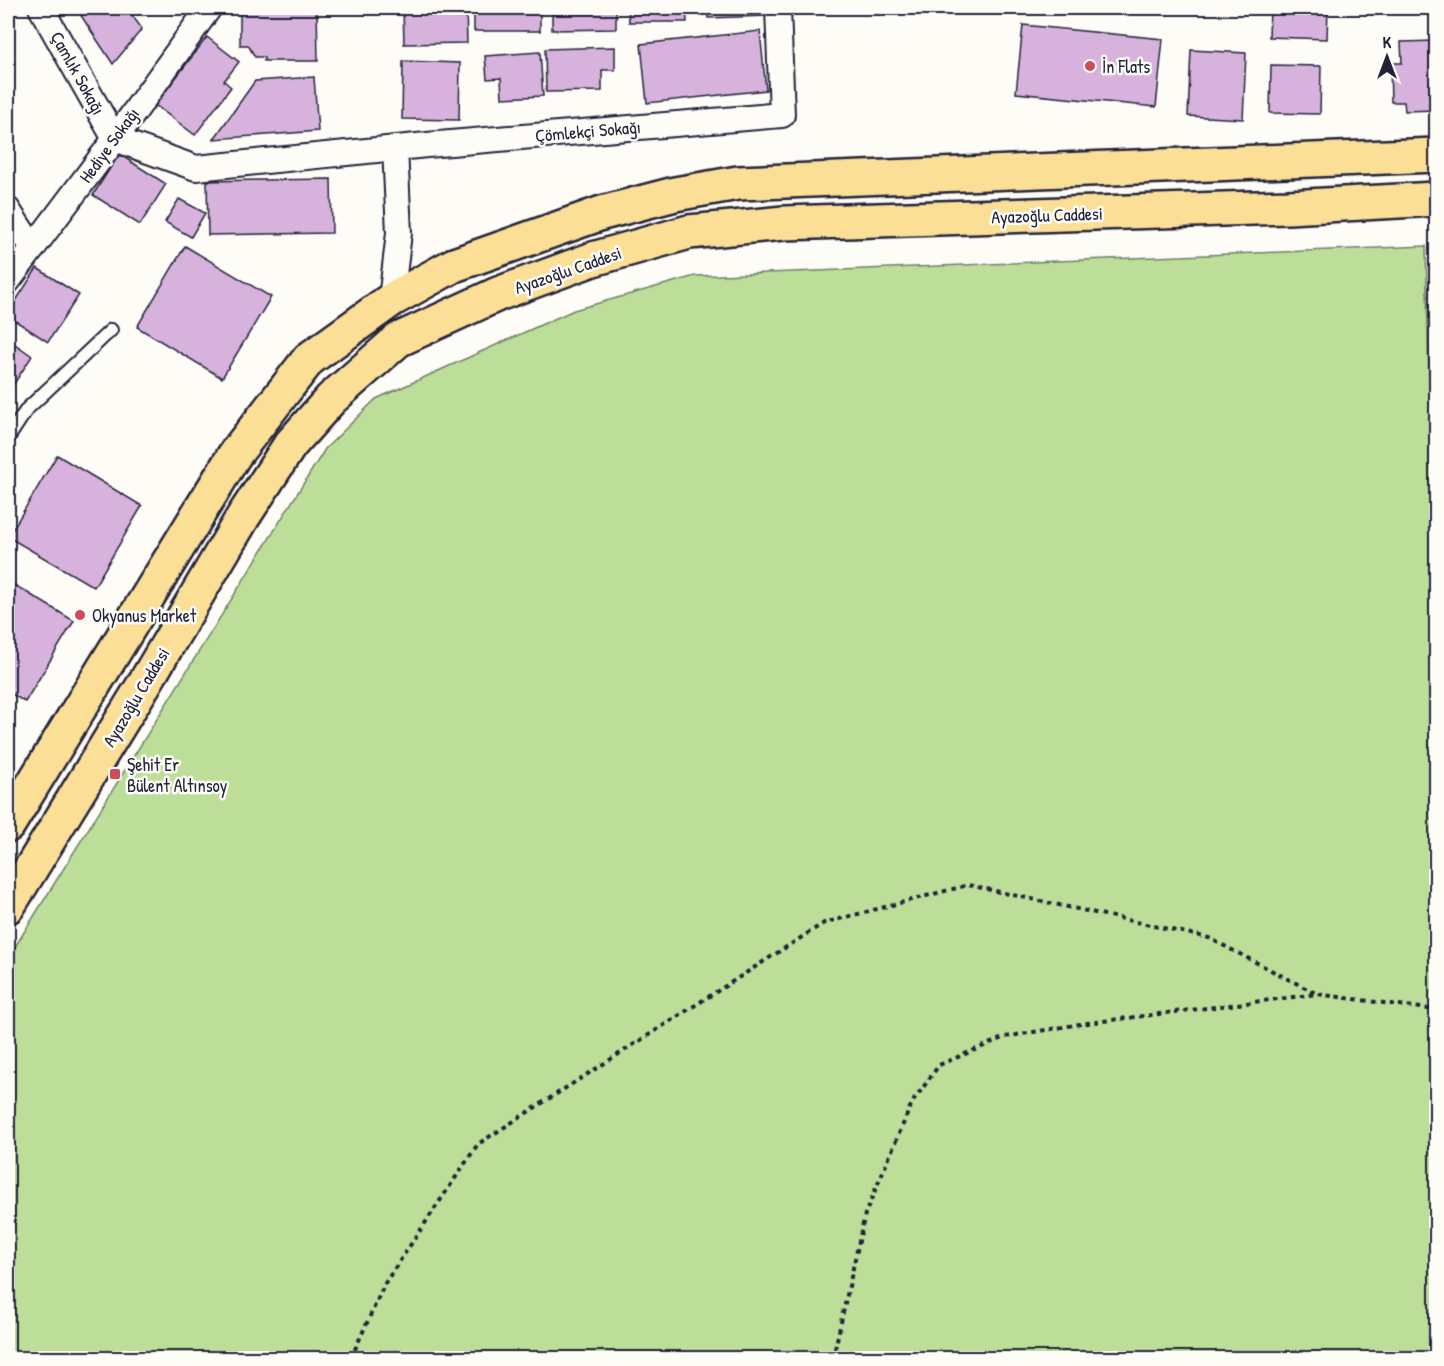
<svg xmlns="http://www.w3.org/2000/svg" width="1444" height="1366" font-family="'Patrick Hand',sans-serif">
	<style>
		.built { fill: #f1e6ef }
		.green { fill: #bcde98; stroke: #6f806a; stroke-width: 1.5 }
		.building { fill: #d6b2dc; stroke: #22223b; stroke-width: 1.5 }
		.lines { fill: none; stroke-linecap: round; stroke-linejoin: round }
		.lane-casing { stroke: #22223b; stroke-width: 16 }
		.street-casing { stroke: #22223b; stroke-width: 28 }
		.primary-casing { stroke: #22223b; stroke-width: 38 }
		.path { stroke: #22223b; stroke-width: 4; stroke-dasharray: 4.5 4.5; stroke-linecap: butt }
		.lane { stroke: #fdfcf7; stroke-width: 12 }
		.street { stroke: #fdfcf7; stroke-width: 24 }
		.primary { stroke: #fbdf96; stroke-width: 33 }
		.poi-dot { fill: #d1495b; stroke: #fdfcf7; stroke-width: 2 }
		.labels { text-anchor: middle; dominant-baseline: central; stroke-width: 5; stroke-linejoin: round; paint-order: stroke }
		.poi-label { font-size: 18px; fill: #22223b; stroke: #fdfcf7; text-anchor: start }
		.street-label { font-size: 18px; fill: #22223b; stroke: #fdfcf7 }
	</style>
	<rect width="100%" height="100%" fill="#fdfcf7"/>
	<filter id="ink" filterUnits="userSpaceOnUse"><feTurbulence type="fractalNoise" baseFrequency=".0167" numOctaves="2"/><feDisplacementMap in="SourceGraphic" scale="12" xChannelSelector="R" yChannelSelector="G"/><feConvolveMatrix kernelMatrix="1 2 1 2 8 2 1 2 1" color-interpolation-filters="sRGB"/></filter>
	<g filter="url(#ink)">
		<!-- built -->
		<polygon class="built" points="1436,244 1436,397 1429,378 1426,246"/>
		<!-- green -->
		<polygon class="green" points="1426,246 1429,378 1436,397 1436,1358 8,1358 8,958 325,449 376,399 574,310 695,276"/>
		<!-- building -->
		<g class="building">
			<polygon points="84,8 127,8 142,29 113,64 78,11"/>
			<polygon points="240,8 317,8 318,61 264,61 264,57 255,57 248,45 240,45"/>
			<polygon points="403,8 466,8 467,43 404,44"/>
			<rect x="474" y="8" width="66" height="23"/>
			<polygon points="552,8 616,8 616,29 552,30"/>
			<polygon points="628,8 686,8 687,22 629,22"/>
			<polygon points="708,8 768,8 768,16 708,18"/>
			<polygon points="1270,8 1328,8 1327,39 1269,37"/>
			<polygon points="1023,25 1163,39 1156,107 1016,93"/>
			<polygon points="760,31 766,90 647,103 641,44"/>
			<polygon points="207,37 239,62 224,81 231,87 195,135 155,105"/>
			<polygon points="1436,41 1436,110 1405,111 1404,102 1391,102 1390,63 1402,63 1401,42"/>
			<polygon points="615,47 615,70 602,70 602,91 546,92 545,49"/>
			<polygon points="1191,50 1246,53 1243,119 1188,116"/>
			<polygon points="540,52 543,96 502,98 501,78 487,79 485,56"/>
			<polygon points="403,61 460,63 459,120 402,119"/>
			<polygon points="1271,65 1321,66 1320,114 1270,113"/>
			<polygon points="314,77 318,131 214,139 255,81"/>
			<polygon points="119,154 166,184 140,225 93,195"/>
			<polygon points="331,179 332,233 208,235 207,181"/>
			<polygon points="179,199 205,213 191,237 165,222"/>
			<polygon points="185,246 271,297 222,378 137,327"/>
			<polygon points="37,268 79,295 48,342 8,316 8,313"/>
			<polygon points="8,339 32,356 8,393"/>
			<polygon points="57,455 142,506 94,587 8,537"/>
			<polygon points="8,581 74,621 25,702 8,692"/>
		</g>
		<g class="lines">
			<!-- lane casing -->
			<g class="lane-casing">
				<polyline id="lane" points="8,438 27,409 111,330"/>
			</g>
			<!-- street casing -->
			<g class="street-casing">
				<g id="street">
					<polyline points="41,8 115,139 196,168 427,145 782,115 778,8"/>
					<polyline points="8,210 33,248"/>
					<polyline points="8,281 115,139 209,8"/>
					<polyline points="391,300 399,233 395,148"/>
				</g>
			</g>
			<!-- primary casing -->
			<g class="primary-casing">
				<g id="primary">
					<polyline points="8,825 235,454 309,359 391,300 454,265 602,213 675,194 738,183 1436,155"/>
					<polyline points="8,906 143,686 243,517 290,445 331,399 398,340 498,294 593,259 689,232 784,223 1288,207 1436,199"/>
				</g>
			</g>
			<!-- path -->
			<g class="path">
				<polyline points="351,1358 385,1283 478,1144 824,923 968,885 1209,938 1317,994 1436,1010"/>
				<polyline points="833,1358 865,1214 912,1103 939,1065 1005,1037 1080,1024 1317,994"/>
			</g>
			<!-- lane -->
			<use href="#lane" class="lane"/>
			<!-- street -->
			<use href="#street" class="street"/>
			<!-- primary -->
			<use href="#primary" class="primary"/>
		</g>
	</g>
	<!-- markers -->
	<g class="poi-dot">
		<circle cx="1090" cy="66" r="6"/>
		<circle cx="80" cy="615" r="6"/>
		<rect x="109" y="768" width="12" height="12" rx="3"/>
	</g>
	<g class="labels">
		<!-- poi labels -->
		<g class="poi-label">
			<text x="1102" y="66">İn Flats</text>
			<text x="92" y="615">Okyanus Market</text>
			<text x="127" y="764">Şehit Er<tspan x="127" dy="21">Bülent Altınsoy</tspan></text>
		</g>
		<!-- street labels -->
		<g class="street-label">
			<text transform="translate(78 73) rotate(61)">Çamlık Sokağı</text>
			<text transform="translate(588 131) rotate(-5)">Çömlekçi Sokağı</text>
			<text transform="translate(109 145) rotate(-54)">Hediye Sokağı</text>
			<text transform="translate(1047 215) rotate(-2)">Ayazoğlu Caddesi</text>
			<text transform="translate(568 270) rotate(-19)">Ayazoğlu Caddesi</text>
			<text transform="translate(136 697) rotate(-59)">Ayazoğlu Caddesi</text>
		</g>
	</g>
	<!-- margin -->
	<rect width="1444" height="1366" fill="none" stroke="#fdfcf7" stroke-width="30"/>
	<rect x="15" y="15" width="1414" height="1336" fill="none" stroke="#22223b" stroke-width="2" filter="url(#ink)"/>
	<!-- north arrow -->
	<g transform="translate(1387 57)" stroke="#fdfcf7" stroke-width="4.5" paint-order="stroke">
	<path d="M0-4.5L10 22L0 15L-10 22Z" fill="#22223b"/>
	<text y="-9" font-size="16" font-weight="bold" text-anchor="middle" fill="#22223b">K</text>
	</g>
</svg>
